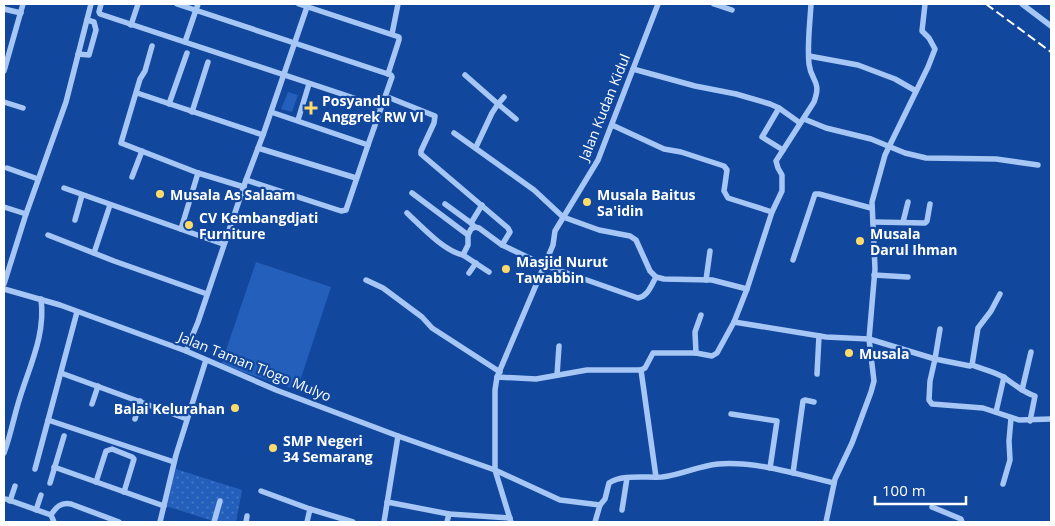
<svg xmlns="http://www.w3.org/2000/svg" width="1055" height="526" font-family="'Open Sans',sans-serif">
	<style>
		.green { fill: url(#green-dots) }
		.pitch { fill: #2460bb }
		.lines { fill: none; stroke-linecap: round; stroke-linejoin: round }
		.minor { stroke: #a6c6f5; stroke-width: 5.5 }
		.rail { stroke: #fff; stroke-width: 2; stroke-dasharray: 9 4; stroke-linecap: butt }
		.poi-dot { fill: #ffdb6a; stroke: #11479d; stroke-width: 2 }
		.labels { text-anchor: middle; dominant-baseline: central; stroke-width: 4.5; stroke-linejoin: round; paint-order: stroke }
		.poi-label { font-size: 14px; font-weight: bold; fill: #fff; stroke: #11479d; text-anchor: start }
		.street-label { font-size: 14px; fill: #fff; stroke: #11479d }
	</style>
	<defs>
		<pattern id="green-dots" width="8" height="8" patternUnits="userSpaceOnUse" patternTransform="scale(1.25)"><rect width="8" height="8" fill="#2460bb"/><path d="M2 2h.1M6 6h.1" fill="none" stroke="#4578c5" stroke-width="1.8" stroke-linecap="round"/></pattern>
	</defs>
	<rect width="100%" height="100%" fill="#11479d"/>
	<!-- green -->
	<polygon class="green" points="176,469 242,490 236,522 216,522 166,506"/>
	<!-- pitch -->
	<g class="pitch">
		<polygon points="288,92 298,95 292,112 281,109"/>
		<polygon points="256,262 331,287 297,390 221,365"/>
	</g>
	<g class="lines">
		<!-- minor -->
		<g class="minor">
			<polyline points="101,4 99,12 100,14 381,107"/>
			<polyline points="177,4 391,75 392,77 368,145"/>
			<polyline points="299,4 399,37 399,40 388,74"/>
			<polyline points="714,4 732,10"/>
			<polyline points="1022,4 1051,26"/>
			<polyline points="4,9 21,13"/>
			<polyline points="131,25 138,4"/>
			<polyline points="392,34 398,4"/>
			<polyline points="185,42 198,4"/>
			<polyline points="152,46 145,71 140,79 121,143 198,173 244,187"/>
			<polyline points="78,54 89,55 96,30 94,22 87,20"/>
			<polyline points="809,56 858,65 895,79 916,91"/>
			<polyline points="633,69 695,86 736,94 770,104 779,108 800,123"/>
			<polyline points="4,71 23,4"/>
			<polyline points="465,75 498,104 492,113 476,147"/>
			<polyline points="137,93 263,135"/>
			<polyline points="504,97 498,104 516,119"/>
			<polyline points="390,98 435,116 434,123 421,151 421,154 508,228 510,232 502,245"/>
			<polyline points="4,102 23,108"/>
			<polyline points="169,104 187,53"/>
			<polyline points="779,108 762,137 783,150"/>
			<polyline points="192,112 208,62"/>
			<polyline points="804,119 826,128 871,139 905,153 926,158 996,159 1038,165"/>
			<polyline points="298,120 309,84"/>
			<polyline points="612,125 664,149 681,152 724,166 727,170 724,191 728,198 772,212"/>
			<polyline points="454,133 534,190 563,217 599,230 630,236 636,240 650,271 656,277 664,279 712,280 747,289"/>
			<polyline points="258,148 356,178"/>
			<polyline points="7,168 38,179"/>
			<polyline points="132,177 142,151"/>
			<polyline points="246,180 341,211 346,210 368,145 271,112"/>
			<polyline points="64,188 223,244"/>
			<path d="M412 193 468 235 471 229 475 227 479 228 502 245 544 265 638 298C648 296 651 286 656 277"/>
			<polyline points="445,204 471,223"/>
			<polyline points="4,207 26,214"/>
			<path d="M407 213C422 227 444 251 463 255L468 245V235"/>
			<polyline points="75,220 82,195"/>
			<polyline points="873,222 925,223 927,221 930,204"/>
			<polyline points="903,222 908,202"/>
			<polyline points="473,225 471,223 482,205"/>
			<polyline points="181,229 198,173"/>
			<polyline points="48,235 114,261 207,294"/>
			<polyline points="94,253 110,205"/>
			<polyline points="463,255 489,272"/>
			<polyline points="793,260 815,194 819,194 871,208"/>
			<polyline points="469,273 476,263"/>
			<polyline points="874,275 908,277"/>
			<polyline points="366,280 383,288 422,317 432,328 500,372"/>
			<polyline points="706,280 710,251"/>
			<polyline points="4,284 26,214 66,102 91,4"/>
			<path d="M4 289 60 305 186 351 276 390 398 436 495 470 560 500 600 505 605 499 609 483C621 474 647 478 662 477 681 475 698 466 718 464 756 461 797 474 834 483"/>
			<polyline points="734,322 826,337 869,339 935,359 930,381 929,400 932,404 983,408 1019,420 1051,419"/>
			<path d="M940 329 935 359 970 366 972 365C982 369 996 372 1005 378 1015 385 1023 392 1035 396L1030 421"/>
			<polyline points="186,351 198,322 246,180 263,135 308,4"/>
			<polyline points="696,353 695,332 701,315"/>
			<polyline points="972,365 978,328 991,311 1000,294"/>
			<polyline points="641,370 656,477"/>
			<polyline points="61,373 187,419"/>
			<polyline points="817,374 819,336"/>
			<polyline points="557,375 559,346"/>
			<path d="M497 377 536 379 587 370H641L645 368 653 353H696L712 356 717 353 734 322 747 289 772 212 782 191V175L778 168 776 161 814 102C822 80 811 82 809 64 807 45 810 23 811 4"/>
			<polyline points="1022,390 1031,352"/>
			<polyline points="92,404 98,386"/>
			<polyline points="996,412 1004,377"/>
			<polyline points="731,414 777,421 770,468"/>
			<polyline points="135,419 140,401"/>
			<polyline points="48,420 174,462"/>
			<path d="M4 453C10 437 13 421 18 404 28 369 46 336 41 299"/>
			<polyline points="54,467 164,506"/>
			<polyline points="35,469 77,312"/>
			<polyline points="793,473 803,401 805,400 814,402"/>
			<polyline points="96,482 106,451 112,449 132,457 134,459 124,492"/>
			<polyline points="50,483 64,436"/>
			<polyline points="1003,484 1010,460 1009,441 1011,418"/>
			<polyline points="261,491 310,509"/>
			<polyline points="6,499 51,515"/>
			<polyline points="10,501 15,486"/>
			<polyline points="387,502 449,514 510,518"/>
			<polyline points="932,507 961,519 962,522"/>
			<polyline points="36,510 41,495"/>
			<polyline points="622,510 627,478"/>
			<path d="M54 522 51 515C56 507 61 502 71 504L119 522"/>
			<polyline points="160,522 176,455 206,360"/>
			<polyline points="214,522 220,501"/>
			<polyline points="246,522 247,516"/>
			<polyline points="307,522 310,509 353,522"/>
			<polyline points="384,522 398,436"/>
			<polyline points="447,522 449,514"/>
			<polyline points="511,522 495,470 495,390 497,377 553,245 555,231 598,160 658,4"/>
			<polyline points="595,522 600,505"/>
			<polyline points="826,522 835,479 852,443 871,392 874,381 869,339 875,269 872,202 885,155 928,67 935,49 929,38 922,31 925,4"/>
		</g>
		<!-- rail -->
		<polyline class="rail" points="986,4 1051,52"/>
	</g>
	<!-- markers -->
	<g class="poi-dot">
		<path d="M308.5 100.5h5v5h5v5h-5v5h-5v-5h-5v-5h5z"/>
		<circle cx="160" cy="194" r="5"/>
		<circle cx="587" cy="202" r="5"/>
		<circle cx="189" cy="225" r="5"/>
		<circle cx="860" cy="241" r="5"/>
		<circle cx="506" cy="269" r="5"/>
		<circle cx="849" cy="353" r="5"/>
		<circle cx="235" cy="408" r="5"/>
		<circle cx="273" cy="448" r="5"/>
	</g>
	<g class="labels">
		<!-- poi labels -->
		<g class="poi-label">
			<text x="322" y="100">Posyandu<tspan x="322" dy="16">Anggrek RW VI</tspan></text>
			<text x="170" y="194">Musala As Salaam</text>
			<text x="597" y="194">Musala Baitus<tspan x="597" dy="16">Sa'idin</tspan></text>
			<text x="199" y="217">CV Kembangdjati<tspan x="199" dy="16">Furniture</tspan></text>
			<text x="870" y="233">Musala<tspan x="870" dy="16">Darul Ihman</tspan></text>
			<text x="516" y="261">Masjid Nurut<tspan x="516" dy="16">Tawabbin</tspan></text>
			<text x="859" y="353">Musala</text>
			<text x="225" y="408" text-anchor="end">Balai Kelurahan</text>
			<text x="283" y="440">SMP Negeri<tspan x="283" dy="16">34 Semarang</tspan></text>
		</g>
		<!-- street labels -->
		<g class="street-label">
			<text transform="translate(604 107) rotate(-68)">Jalan Kudan Kidul</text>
			<text transform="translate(255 366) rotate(22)">Jalan Taman Tlogo Mulyo</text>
		</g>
	</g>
	<!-- border -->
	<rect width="1055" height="526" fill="none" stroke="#ffffff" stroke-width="10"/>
	<!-- scale -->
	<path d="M875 496v8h91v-8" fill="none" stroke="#ffffff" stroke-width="2.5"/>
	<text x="882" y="496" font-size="15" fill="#ffffff" stroke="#11479d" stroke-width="4" paint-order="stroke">100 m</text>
</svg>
